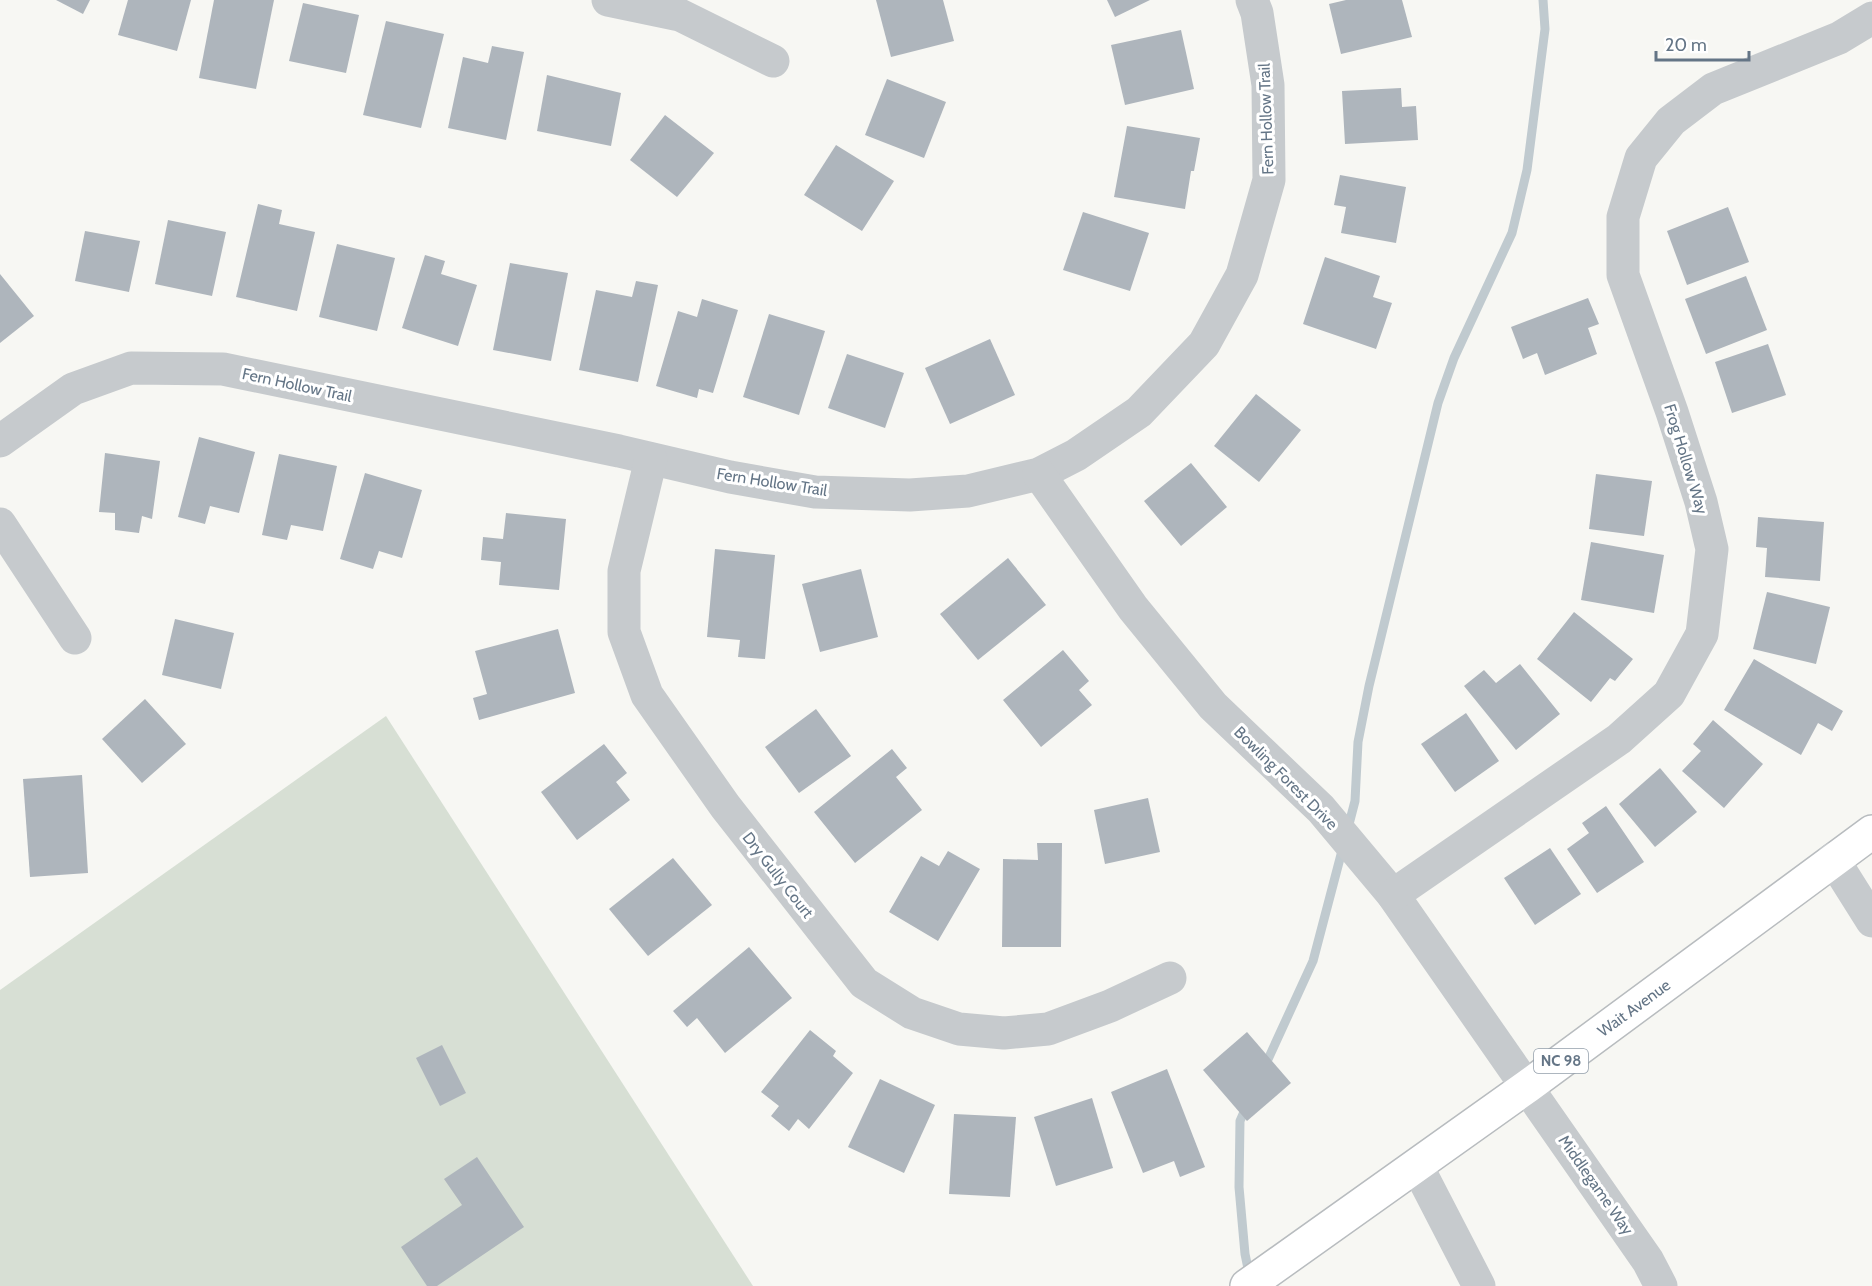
<svg xmlns="http://www.w3.org/2000/svg" width="1872" height="1286" font-family="Cabin,sans-serif">
	<style>
		.green { fill: #d7dfd4 }
		.lines { fill: none; stroke-linecap: round; stroke-linejoin: round }
		.stream { stroke: #c0cacf; stroke-width: 9 }
		.building { fill: #aeb5bc }
		.trunk-casing { stroke: #b8bcbf; stroke-width: 36 }
		.minor { stroke: #c6cacd; stroke-width: 33 }
		.trunk { stroke: #fff; stroke-width: 33 }
		.labels { text-anchor: middle; dominant-baseline: central; stroke-width: 6; stroke-linejoin: round; paint-order: stroke }
		.shield { fill: #fff; stroke: #929eaa; stroke-width: 1.5 }
		.shield-label { font-size: 15px; font-weight: bold; fill: #647586 }
		.street-label { font-size: 16px; fill: #647586; stroke: #fff }
	</style>
	<rect width="100%" height="100%" fill="#f7f7f3"/>
	<!-- green -->
	<polygon class="green" points="386,716 753,1286 0,1286 0,990"/>
	<g class="lines">
		<!-- stream -->
		<g class="stream">
			<polyline points="1348,828 1355,801 1358,742 1369,686 1438,403 1454,358 1512,233 1527,170 1545,29 1543,0"/>
			<polyline points="1264,1068 1313,961 1343,847"/>
			<polyline points="1247,1105 1240,1121 1239,1187 1245,1254 1250,1278"/>
		</g>
	</g>
	<!-- building -->
	<g class="building">
		<polygon points="56,0 90,0 83,14"/>
		<polygon points="128,0 191,0 177,51 118,35"/>
		<polygon points="214,0 274,0 256,89 199,78"/>
		<polygon points="876,0 943,0 954,41 891,57"/>
		<polygon points="1107,0 1150,0 1115,17"/>
		<polygon points="1346,0 1402,0 1412,37 1341,54 1329,4"/>
		<polygon points="303,3 359,15 346,73 289,61"/>
		<polygon points="386,21 444,34 421,128 363,115"/>
		<polygon points="1181,30 1194,89 1125,105 1111,45"/>
		<polygon points="492,46 524,52 506,140 448,128 463,57 488,63"/>
		<polygon points="547,75 621,93 611,146 537,131"/>
		<polygon points="887,79 946,102 924,158 865,135"/>
		<polygon points="1401,88 1402,107 1416,106 1418,140 1345,144 1342,91"/>
		<polygon points="665,115 714,153 677,197 630,160"/>
		<polygon points="1127,126 1200,138 1194,171 1191,171 1185,209 1114,197"/>
		<polygon points="836,145 894,181 862,231 804,195"/>
		<polygon points="1340,175 1406,187 1396,243 1341,233 1346,207 1334,205"/>
		<polygon points="258,204 282,210 279,224 315,232 297,311 236,297"/>
		<polygon points="1728,207 1749,262 1687,285 1667,231"/>
		<polygon points="1083,212 1149,233 1130,291 1063,270"/>
		<polygon points="168,220 226,232 212,296 155,284"/>
		<polygon points="85,231 140,241 129,292 75,281"/>
		<polygon points="337,244 395,258 377,331 319,317"/>
		<polygon points="425,255 445,261 441,274 477,285 458,346 402,328"/>
		<polygon points="1325,257 1380,276 1373,297 1392,303 1376,349 1303,324"/>
		<polygon points="510,263 568,273 551,361 493,350"/>
		<polygon points="0,274 34,316 0,343"/>
		<polygon points="1746,276 1767,330 1706,354 1685,299"/>
		<polygon points="636,281 658,285 638,382 579,370 596,290 632,297"/>
		<polygon points="1588,298 1599,324 1588,328 1597,354 1545,375 1537,353 1523,359 1511,327"/>
		<polygon points="702,299 738,310 713,393 699,389 697,398 656,386 678,311 697,317"/>
		<polygon points="769,314 825,331 799,415 743,397"/>
		<polygon points="990,339 1015,395 950,424 925,368"/>
		<polygon points="1768,344 1786,395 1732,413 1715,362"/>
		<polygon points="847,354 904,373 885,428 828,408"/>
		<polygon points="1256,394 1301,430 1259,482 1214,446"/>
		<polygon points="199,437 255,452 239,513 210,506 205,524 178,517"/>
		<polygon points="105,453 160,461 152,519 142,516 139,533 115,530 115,513 99,512"/>
		<polygon points="279,454 337,466 323,531 291,525 287,540 262,535"/>
		<polygon points="1191,463 1227,507 1181,546 1144,501"/>
		<polygon points="365,473 422,490 402,558 379,551 373,569 340,559"/>
		<polygon points="1596,474 1652,481 1644,536 1589,529"/>
		<polygon points="506,513 566,519 559,590 499,585 501,562 481,560 483,537 503,539"/>
		<polygon points="1758,517 1824,522 1820,581 1765,577 1767,548 1756,547"/>
		<polygon points="1591,542 1664,555 1654,613 1581,600"/>
		<polygon points="715,549 775,555 765,659 738,657 740,640 707,637"/>
		<polygon points="1008,558 1046,605 978,660 940,614"/>
		<polygon points="861,569 878,637 820,652 802,584"/>
		<polygon points="1767,592 1830,607 1816,664 1753,649"/>
		<polygon points="1574,612 1633,659 1615,681 1610,678 1591,702 1537,659"/>
		<polygon points="175,619 234,633 221,689 162,675"/>
		<polygon points="558,629 575,693 479,720 473,698 487,694 475,651"/>
		<polygon points="1063,650 1089,681 1079,690 1092,705 1041,747 1003,700"/>
		<polygon points="1754,659 1843,711 1832,731 1818,723 1801,755 1724,710"/>
		<polygon points="1520,664 1560,714 1516,750 1464,686 1484,670 1496,683"/>
		<polygon points="145,699 186,744 142,783 102,739"/>
		<polygon points="816,709 851,756 799,793 765,747"/>
		<polygon points="1466,713 1499,761 1455,792 1421,744"/>
		<polygon points="1713,720 1763,764 1724,808 1682,771 1701,751 1693,744"/>
		<polygon points="604,744 627,773 616,782 630,800 577,840 541,792"/>
		<polygon points="892,749 907,768 896,777 922,810 855,863 814,812"/>
		<polygon points="1660,768 1697,812 1655,847 1619,804"/>
		<polygon points="82,775 88,873 30,877 23,779"/>
		<polygon points="1148,798 1160,852 1105,864 1094,810"/>
		<polygon points="1606,806 1644,862 1597,893 1567,849 1589,833 1582,823"/>
		<polygon points="1037,843 1062,843 1061,947 1002,947 1003,859 1038,860"/>
		<polygon points="1550,848 1581,894 1535,925 1504,878"/>
		<polygon points="948,851 980,869 938,941 889,912 921,856 939,866"/>
		<polygon points="673,858 712,905 648,956 609,909"/>
		<polygon points="749,947 792,998 725,1053 697,1018 687,1027 673,1011"/>
		<polygon points="810,1030 836,1051 833,1056 853,1073 809,1129 798,1119 789,1131 771,1116 779,1106 761,1092"/>
		<polygon points="1247,1032 1291,1083 1247,1121 1203,1070"/>
		<polygon points="442,1045 466,1093 440,1106 416,1058"/>
		<polygon points="1167,1069 1205,1167 1180,1177 1174,1161 1143,1173 1111,1092"/>
		<polygon points="880,1079 935,1105 904,1173 848,1147"/>
		<polygon points="1092,1098 1113,1168 1056,1186 1034,1117"/>
		<polygon points="954,1114 1016,1117 1010,1197 949,1194"/>
		<polygon points="477,1157 524,1227 437,1286 427,1286 401,1247 462,1205 444,1179"/>
	</g>
	<g class="lines">
		<!-- trunk casing -->
		<g class="trunk-casing">
			<polyline id="trunk" points="1247,1286 1528,1086 1872,832"/>
		</g>
		<!-- minor -->
		<g class="minor">
			<polyline points="608,0 680,15 773,61"/>
			<polyline points="0,441 73,389 131,368 223,369 619,451 730,477 815,492 910,495 968,491 1039,474 1076,455 1139,412 1204,344 1242,275 1269,180 1268,85 1257,13 1252,0"/>
			<polyline points="651,459 624,571 624,632 647,695 725,806 864,983 912,1013 959,1029 1004,1033 1048,1029 1110,1006 1170,978"/>
			<polyline points="1039,474 1133,608 1213,706 1321,809 1393,895 1648,1261 1661,1286"/>
			<polyline points="0,524 75,638"/>
			<polyline points="1833,859 1872,921"/>
			<polyline points="1393,895 1619,739 1669,694 1702,634 1712,549 1701,502 1672,412 1623,275 1623,217 1641,158 1671,121 1713,89 1839,38 1872,18"/>
			<polyline points="1417,1166 1479,1286"/>
		</g>
		<!-- trunk -->
		<use href="#trunk" class="trunk"/>
	</g>
	<g class="labels">
		<!-- shield labels -->
		<rect class="shield" x="1534" y="1049" width="54" height="24" rx="4.5"/>
		<g class="shield-label">
			<text x="1561" y="1061">NC 98</text>
		</g>
		<!-- street labels -->
		<g class="street-label">
			<text transform="translate(1266 119) rotate(-92)">Fern Hollow Trail</text>
			<text transform="translate(297 385) rotate(12)">Fern Hollow Trail</text>
			<text transform="translate(1686 459) rotate(73)">Frog Hollow Way</text>
			<text transform="translate(772 482) rotate(9)">Fern Hollow Trail</text>
			<text transform="translate(1286 778) rotate(45)">Bowling Forest Drive</text>
			<text transform="translate(778 875) rotate(52)">Dry Gully Court</text>
			<text transform="translate(1634 1008) rotate(-36)">Wait Avenue</text>
			<text transform="translate(1596 1185) rotate(55)">Middlegame Way</text>
		</g>
	</g>
	<!-- scale -->
	<path d="M1656 51v9h93v-9" fill="none" stroke="#647586" stroke-width="3"/>
	<text x="1665" y="51" font-size="18" fill="#647586" stroke="#ffffff" stroke-width="4.5" paint-order="stroke">20 m</text>
</svg>
